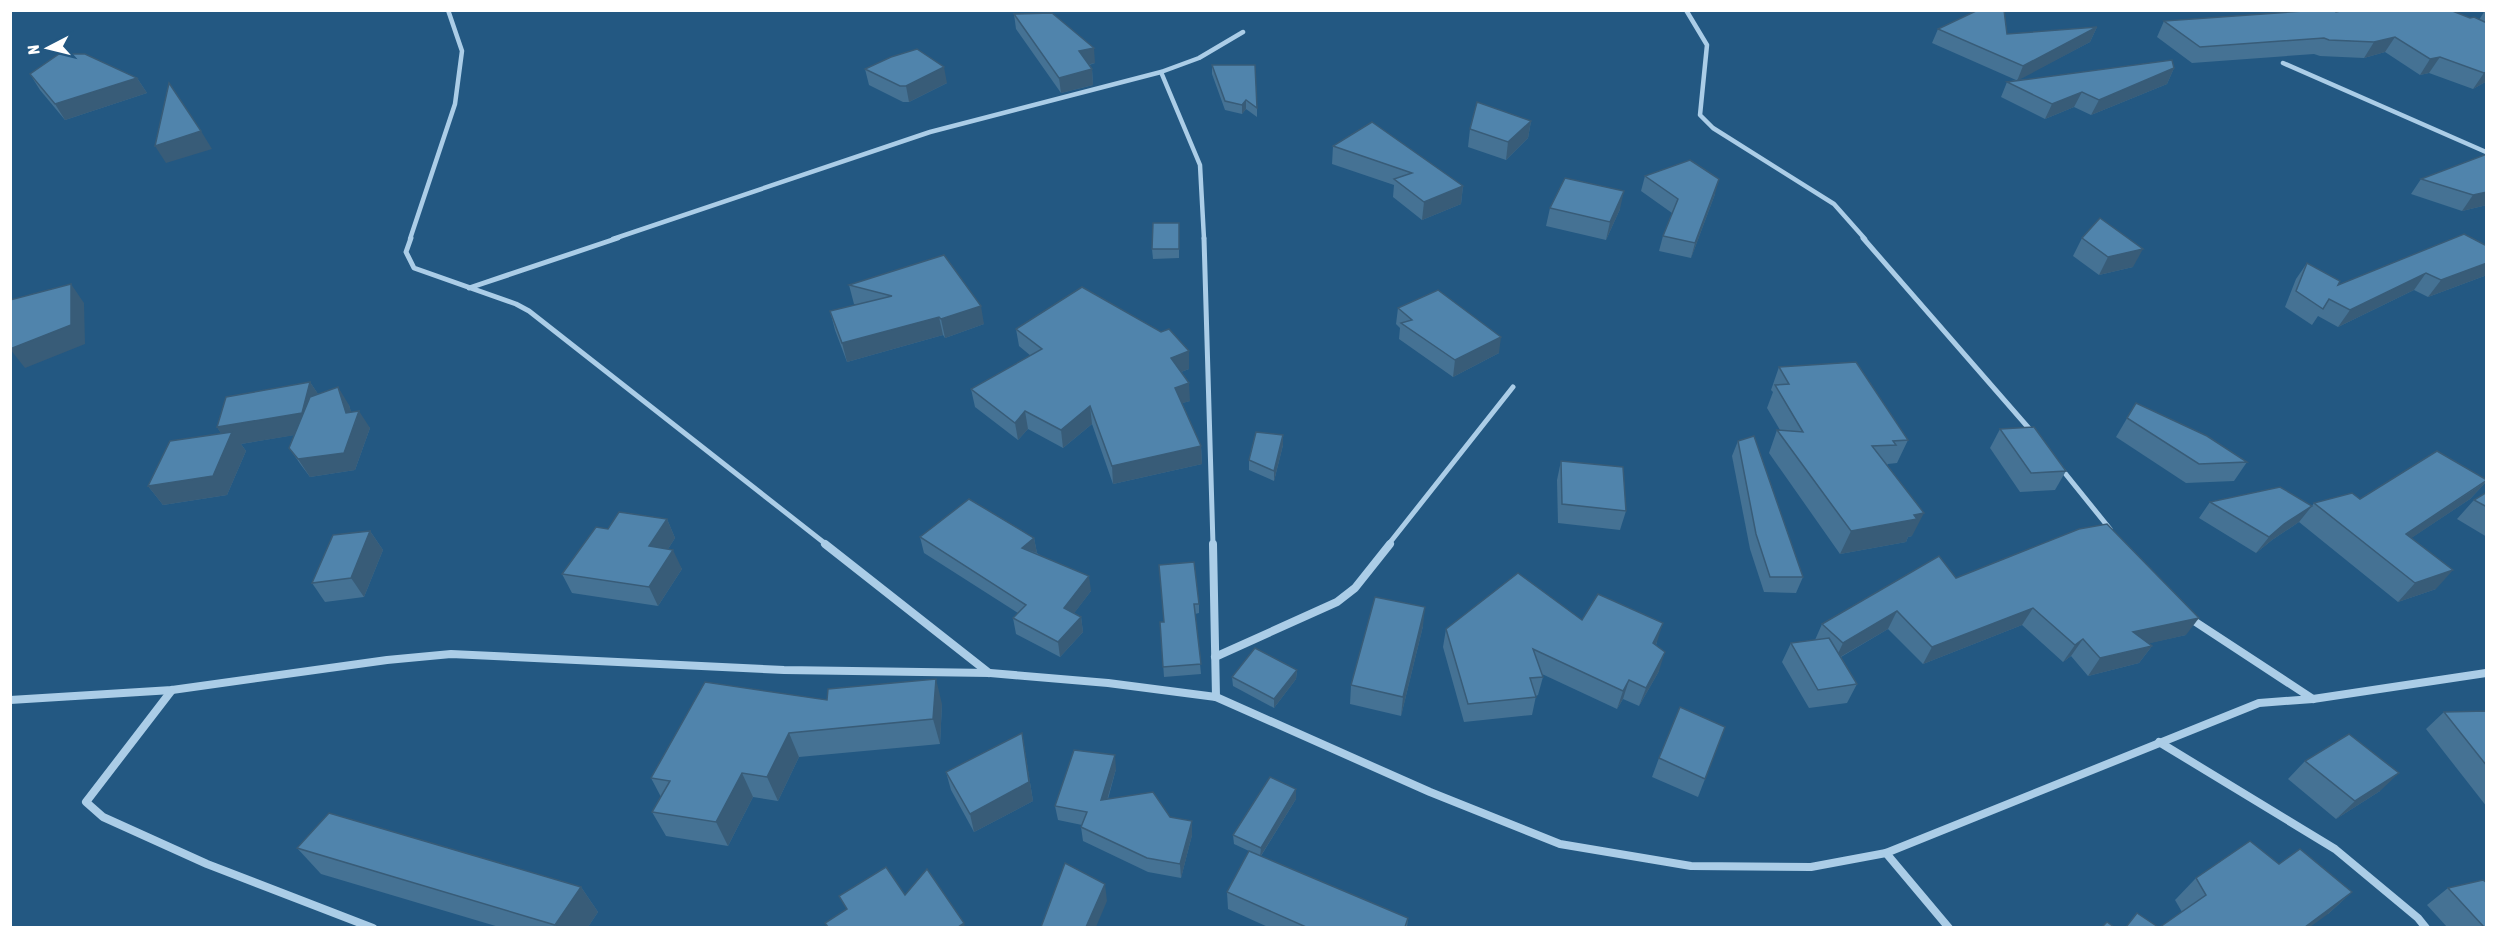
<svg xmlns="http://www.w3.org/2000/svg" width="2497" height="938" font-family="'Asap Condensed',sans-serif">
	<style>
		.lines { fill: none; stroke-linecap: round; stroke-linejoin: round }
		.street-far2 { stroke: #abcde7; stroke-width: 4.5 }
		.street-far1 { stroke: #abcde7; stroke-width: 5 }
		.street { stroke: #abcde7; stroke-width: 8 }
		.wall { fill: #457294 }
		.shaded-wall { fill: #385c78 }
		.building { fill: #5084ac; stroke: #385c78; stroke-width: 1.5 }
	</style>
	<rect width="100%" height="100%" fill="#235882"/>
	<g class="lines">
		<!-- street-far2 -->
		<g class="street-far2">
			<polyline points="1686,10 1707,45 1700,115 1713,128 1834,204 1865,239"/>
			<polyline points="2283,63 2486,152"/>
			<polyline points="1161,72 1200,165 1204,239"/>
			<polyline points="410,239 455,104 462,51 448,10"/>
			<polyline points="613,239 930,132 1161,72 1199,58 1243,32"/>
		</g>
		<!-- street-far1 -->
		<g class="street-far1">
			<polyline points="411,238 406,252 414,268 516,304 529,311 827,545"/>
			<polyline points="1204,238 1213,545"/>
			<polyline points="1863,238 2033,433"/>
			<polyline points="469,288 618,238"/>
			<polyline points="2060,467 2110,529"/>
			<polyline points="1388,545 1513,387"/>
		</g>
		<!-- street -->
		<g class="street">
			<polyline points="825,544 989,673"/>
			<polyline points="1213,544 1216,697"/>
			<polyline points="2191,619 2313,699"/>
			<polyline points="1215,657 1337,602 1355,588 1390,544"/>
			<polyline points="172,690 86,802 103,817 207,864 373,928"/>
			<polyline points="10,700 172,690 387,660 451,654 784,670 990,673 1108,683 1216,697 1430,792 1560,844 1691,866 1811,867 1886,853 2259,703 2313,699 2486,673"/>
			<polyline points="2159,742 2335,849 2418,918 2426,928"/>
			<polyline points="1886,853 1949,928"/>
		</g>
	</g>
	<!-- wall -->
	<g class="wall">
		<polygon points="2487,11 2487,81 2473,89 2429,73 2420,75 2385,52 2364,58 2320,56 2314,54 2192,63 2157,37 2164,21 2336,12 2479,20 2484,12"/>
		<polygon points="1014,14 1095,63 1089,65 1092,69 1093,85 1061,93 1016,29"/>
		<polygon points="2097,27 2090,42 2017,80 2174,68 2167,84 2091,115 2074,107 2045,119 2001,97 2007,82 2016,80 1932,43 1938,29 2007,34"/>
		<polygon points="1212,65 1257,108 1257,117 1246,109 1242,114 1225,110 1212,74"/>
		<polygon points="865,69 947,83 909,102 903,102 869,85"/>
		<polygon points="30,74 137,78 147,93 65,120 40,90"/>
		<polygon points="1531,121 1528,138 1506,160 1468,147 1470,129"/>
		<polygon points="1333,146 1463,186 1461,204 1422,220 1393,197 1394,185 1332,164"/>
		<polygon points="2487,154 2487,205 2462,211 2411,194 2421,179"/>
		<polygon points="1645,176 1715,194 1691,258 1659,251 1663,236 1672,213 1641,191"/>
		<polygon points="1550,208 1620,209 1606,240 1546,226"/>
		<polygon points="1179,223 1179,258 1153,259 1152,249"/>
		<polygon points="2082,238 2133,267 2099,275 2073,256"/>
		<polygon points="2487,246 2487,275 2428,297 2414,290 2338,327 2318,316 2312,325 2285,307 2296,279 2307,263 2338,285"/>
		<polygon points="944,255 984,324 945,338 943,335 847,362 835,330 830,311 857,305 854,304 849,285"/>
		<polygon points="1398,308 1499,353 1453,377 1399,339 1400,328 1396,324"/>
		<polygon points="1016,329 1189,351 1189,369 1181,372 1190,401 1182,403 1201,446 1202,464 1113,484 1092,424 1063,448 1028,429 1018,440 975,407 971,389 1031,356 1019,346"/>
		<polygon points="1779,367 1908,440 1897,463 1888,464 1887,465 1912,536 1908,537 1906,542 1840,554 1769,453 1777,430 1780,430 1767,408 1773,392 1771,390"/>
		<polygon points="310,382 318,394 349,405 351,412 370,428 355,470 310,477 301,465 289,448 294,435 241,444 246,451 227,495 163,505 148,486 221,433 217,427"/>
		<polygon points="2136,403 2247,462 2234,481 2186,483 2116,437"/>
		<polygon points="2000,429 2066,471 2055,490 2020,492 1990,448"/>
		<polygon points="1283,435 1283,445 1274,481 1249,470 1249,460"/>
		<polygon points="1738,441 1803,577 1796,593 1764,592 1750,549 1732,456"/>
		<polygon points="1561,461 1626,511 1620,530 1558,523 1557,480"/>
		<polygon points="2487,481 2470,499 2411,538 2436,589 2398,602 2299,522 2272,540 2256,553 2199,518 2210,502 2312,506 2314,503 2360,499"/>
		<polygon points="2487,492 2487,537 2457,519 2474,500"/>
		<polygon points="667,519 675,538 668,549 682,569 658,606 572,593 562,574 608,529"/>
		<polygon points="370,531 383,550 364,597 325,602 312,583"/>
		<polygon points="920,537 1034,538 1037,553 1091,591 1074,613 1081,617 1083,632 1060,657 1016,634 1013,618 1018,613 924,553"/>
		<polygon points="1159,565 1199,604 1199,613 1195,614 1201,674 1164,677 1160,622 1164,622"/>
		<polygon points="1956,578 2186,635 2149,643 2152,646 2139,663 2088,676 2071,656 2063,662 2022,625 1923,664 1888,629 1841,657 1857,684 1847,703 1809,708 1782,662 1791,643 1815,640 1822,624"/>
		<polygon points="1582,620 1657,642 1656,645 1659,671 1639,706 1623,699 1617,709 1542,674 1543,677 1538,695 1536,696 1532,715 1464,722 1443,647 1446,629"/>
		<polygon points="1423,626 1401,716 1350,704 1351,685"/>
		<polygon points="1297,670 1296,679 1274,708 1233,686 1232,677"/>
		<polygon points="827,700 942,704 940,744 799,757 778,801 753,797 728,846 666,836 652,812 661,797 651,778"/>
		<polygon points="2487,711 2487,807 2426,729 2444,712"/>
		<polygon points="1022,733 1033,801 974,832 951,790 946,772"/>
		<polygon points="1659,758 1705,779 1698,797 1652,777"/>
		<polygon points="2305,761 2380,791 2336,819 2288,779"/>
		<polygon points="1116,769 1108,799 1170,817 1192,821 1192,835 1181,878 1148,872 1083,841 1081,827 1082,825 1058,820 1055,806"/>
		<polygon points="1296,789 1296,799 1261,856 1408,918 1407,927 1268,927 1228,909 1227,892 1249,851 1234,844 1233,835"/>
		<polygon points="297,848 581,887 598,912 588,927 499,927 321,874"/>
		<polygon points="2279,864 2352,892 2328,914 2182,912 2175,900 2196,878"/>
		<polygon points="2448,888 2487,927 2447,927 2427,905"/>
	</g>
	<!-- shaded-wall -->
	<g class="shaded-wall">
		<polygon points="2097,27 2090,42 2017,81 2023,66"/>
		<polygon points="2395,37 2385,52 2364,58 2374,42"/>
		<polygon points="1094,48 1095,63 1081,66 1079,51"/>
		<polygon points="2440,57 2429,73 2420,75 2430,59"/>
		<polygon points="944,67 947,83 909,102 906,86"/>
		<polygon points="2174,68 2167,84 2091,115 2099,100"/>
		<polygon points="1092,69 1093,85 1061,93 1059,78"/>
		<polygon points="2487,72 2487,81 2473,89 2484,73"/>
		<polygon points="137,78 147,93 65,120 55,104"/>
		<polygon points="2082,92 2074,107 2045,119 2052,104"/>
		<polygon points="1246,100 1246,109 1242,114 1242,105"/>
		<polygon points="1531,121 1528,138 1506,160 1508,142"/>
		<polygon points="201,131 212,149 166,163 155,146"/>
		<polygon points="1719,179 1715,194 1691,258 1695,243"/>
		<polygon points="1463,186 1461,204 1422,220 1424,202"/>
		<polygon points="1624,191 1620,209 1606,240 1610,222"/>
		<polygon points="2487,192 2487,205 2462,211 2473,195"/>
		<polygon points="2143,249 2133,267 2099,275 2108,257"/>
		<polygon points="2487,263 2487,275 2428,297 2441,280"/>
		<polygon points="2426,273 2414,290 2338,327 2350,310"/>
		<polygon points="71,284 84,303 85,344 25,368 10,349"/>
		<polygon points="981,306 984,324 945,338 941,319"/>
		<polygon points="939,317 943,335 847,362 842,343"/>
		<polygon points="1501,337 1499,353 1453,377 1455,360"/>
		<polygon points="1189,351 1189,369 1172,375 1171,358"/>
		<polygon points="310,382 322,400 314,432 241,444 246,451 227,495 163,505 148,486 227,443 217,427"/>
		<polygon points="1189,383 1190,401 1176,405 1175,388"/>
		<polygon points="338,387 349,405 355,424 359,411 370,428 355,470 310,477 298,459 346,413"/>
		<polygon points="1090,406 1092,424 1063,448 1061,430"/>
		<polygon points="1025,411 1028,429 1018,440 1015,423"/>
		<polygon points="1283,435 1283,445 1274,481 1274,471"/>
		<polygon points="1201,446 1202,464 1113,484 1112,466"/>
		<polygon points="2487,481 2470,499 2389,553 2406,534"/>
		<polygon points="2312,506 2299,522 2272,540 2256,553 2269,537 2284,524"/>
		<polygon points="1924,513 1912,536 1908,537 1906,542 1840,554 1851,531"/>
		<polygon points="667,519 675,538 658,565 649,546"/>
		<polygon points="370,531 383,550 364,597 351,578"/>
		<polygon points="1034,538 1037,553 1022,548"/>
		<polygon points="673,550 682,569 658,606 649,587"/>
		<polygon points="2453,570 2436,589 2398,602 2415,583"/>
		<polygon points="1089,576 1091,591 1066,624 1064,608"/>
		<polygon points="1425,607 1423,626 1401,716 1403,697"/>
		<polygon points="2033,608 2022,625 1923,664 1932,647"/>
		<polygon points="1897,611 1888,629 1835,660 1843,643"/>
		<polygon points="1081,617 1083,632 1060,657 1058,642"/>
		<polygon points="2199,618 2186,635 2121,650 2133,632"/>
		<polygon points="1663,623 1657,642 1647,662 1653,643"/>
		<polygon points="2083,639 2071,656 2063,662 2075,645"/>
		<polygon points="2152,646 2139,663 2088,676 2100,658"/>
		<polygon points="1665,652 1659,671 1639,706 1646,688"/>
		<polygon points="1297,670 1296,679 1274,708 1274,699"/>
		<polygon points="936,679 942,704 940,744 933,719"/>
		<polygon points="1629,680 1623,699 1617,709 1623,691"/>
		<polygon points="789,733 799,757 778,801 767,777"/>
		<polygon points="1022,733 1033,801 974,832 970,814"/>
		<polygon points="1115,755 1116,769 1103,814 1101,800"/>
		<polygon points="742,773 753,797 728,846 716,822"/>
		<polygon points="2399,773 2380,791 2336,819 2355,801"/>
		<polygon points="1296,789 1296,799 1260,857 1261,848"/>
		<polygon points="1192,821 1192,835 1181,878 1180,864"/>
		<polygon points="1105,884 1107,901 1096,927 1086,927"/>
		<polygon points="581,887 598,912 588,927 557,927 555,925"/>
		<polygon points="2352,892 2328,914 2310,927 2305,927"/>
		<polygon points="964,923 965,927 958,927"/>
	</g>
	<!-- building -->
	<g class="building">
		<polygon points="1978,10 2004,10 2007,34 2097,27 2023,66 1938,29"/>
		<polygon points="2318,10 2334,10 2336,12 2345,10 2450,10 2470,18 2474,17 2487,23 2487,72 2484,73 2440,57 2430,59 2395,37 2374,42 2329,40 2324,38 2200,47 2164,21"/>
		<polygon points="1052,13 1094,48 1079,51 1092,69 1059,78 1014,14"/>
		<polygon points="917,49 944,67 906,86 900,86 865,69 891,57"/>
		<polygon points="59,54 85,54 137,78 55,104 30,74"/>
		<polygon points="2172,60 2174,68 2099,100 2082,92 2052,104 2007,82"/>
		<polygon points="1212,65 1255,65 1257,108 1246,100 1242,105 1225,101"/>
		<polygon points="169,83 201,131 155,146"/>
		<polygon points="1477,102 1531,121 1508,142 1470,129"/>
		<polygon points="1372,122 1463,186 1424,202 1394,179 1412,173 1333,146"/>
		<polygon points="2487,154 2487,192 2473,195 2421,179"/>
		<polygon points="1690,160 1719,179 1695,243 1663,236 1678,199 1645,176"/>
		<polygon points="1565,178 1624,191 1610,222 1550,208"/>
		<polygon points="2100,218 2143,249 2108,257 2082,238"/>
		<polygon points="1153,223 1179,223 1179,249 1152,249"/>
		<polygon points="2464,234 2487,246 2487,263 2441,280 2426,273 2350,310 2329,299 2323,309 2296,291 2307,263 2340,281 2338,285"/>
		<polygon points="944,255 981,306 941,319 939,317 842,343 830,311 892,296 849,285"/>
		<polygon points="71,284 71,325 10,349 10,300"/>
		<polygon points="1082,287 1161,332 1169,329 1189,351 1171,358 1189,383 1175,388 1201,446 1112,466 1090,406 1061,430 1025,411 1015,423 971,389 1042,349 1016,329"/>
		<polygon points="1438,290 1501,337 1455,360 1401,323 1412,320 1398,308"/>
		<polygon points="1856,362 1908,440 1893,441 1896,445 1872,446 1924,513 1914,515 1917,519 1851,531 1777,430 1803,432 1775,385 1789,384 1779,367"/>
		<polygon points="310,382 302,413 217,427 226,397"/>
		<polygon points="338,387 346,413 359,411 344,453 298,459 289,448 310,397"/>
		<polygon points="2136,403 2207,436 2247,462 2199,464 2127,418"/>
		<polygon points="2034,427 2066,471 2031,473 2000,429"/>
		<polygon points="232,432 213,476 148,486 170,441"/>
		<polygon points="1256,432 1283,435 1274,471 1249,460"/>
		<polygon points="1754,436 1803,577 1770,577 1756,534 1738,441"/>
		<polygon points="2437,451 2487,480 2406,534 2453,570 2415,583 2314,503 2352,493 2360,499"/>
		<polygon points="1561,461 1623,467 1626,511 1562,504"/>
		<polygon points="2280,487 2312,506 2284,524 2269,537 2210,502"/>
		<polygon points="2487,492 2487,507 2474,500"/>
		<polygon points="969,499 1034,538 1022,548 1089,576 1064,608 1081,617 1058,642 1013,618 1026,605 920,537"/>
		<polygon points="619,512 667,519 649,546 673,550 649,587 562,574 596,527 608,529"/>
		<polygon points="2107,524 2199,618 2133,632 2152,646 2100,658 2083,639 2075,645 2033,608 1932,647 1897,611 1843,643 1822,624 1939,556 1956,578 2079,529"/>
		<polygon points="370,531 351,578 312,583 333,535"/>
		<polygon points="1194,562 1199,604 1194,604 1201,664 1163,667 1160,622 1164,622 1159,565"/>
		<polygon points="1518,573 1582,620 1598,594 1663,623 1653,643 1665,652 1646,688 1629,680 1623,691 1533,649 1543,677 1530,678 1536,697 1468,704 1446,629"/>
		<polygon points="1375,597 1425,607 1403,697 1351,685"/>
		<polygon points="1829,638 1857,684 1818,690 1791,643"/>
		<polygon points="1255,648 1297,670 1274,699 1232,677"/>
		<polygon points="936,679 933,719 789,733 767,777 742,773 716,822 652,812 670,781 651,778 705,682 827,700 828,689"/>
		<polygon points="1680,707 1725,727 1705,779 1659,758"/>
		<polygon points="2487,711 2487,766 2444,712"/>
		<polygon points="1022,733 1029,782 970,814 946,772"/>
		<polygon points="2349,734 2399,773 2355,801 2305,761"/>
		<polygon points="1074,750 1115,755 1101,800 1153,792 1170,817 1192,821 1180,864 1147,858 1081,827 1087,812 1055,806"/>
		<polygon points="1270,777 1296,789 1261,848 1233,835"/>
		<polygon points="329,813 581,887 555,925 297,848"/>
		<polygon points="2250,841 2279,864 2300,849 2352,892 2305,927 2160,927 2206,895 2196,878"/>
		<polygon points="1249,851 1408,918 1405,927 1306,927 1227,892"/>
		<polygon points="1065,863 1105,884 1086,927 1041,927"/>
		<polygon points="886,867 905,895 927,869 964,923 958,927 828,927 825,923 847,909 839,896"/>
		<polygon points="2483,880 2487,883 2487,927 2484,927 2448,888"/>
		<polygon points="2137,913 2158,927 2126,927"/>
		<polygon points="2107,922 2114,927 2102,927"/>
	</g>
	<!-- border -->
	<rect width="2497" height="938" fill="none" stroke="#ffffff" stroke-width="24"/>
	<!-- north arrow -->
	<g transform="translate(48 48) rotate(263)" stroke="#235882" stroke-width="4.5" paint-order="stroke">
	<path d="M0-4.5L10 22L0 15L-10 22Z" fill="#ffffff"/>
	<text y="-9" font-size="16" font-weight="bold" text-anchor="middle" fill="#ffffff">N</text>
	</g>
</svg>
